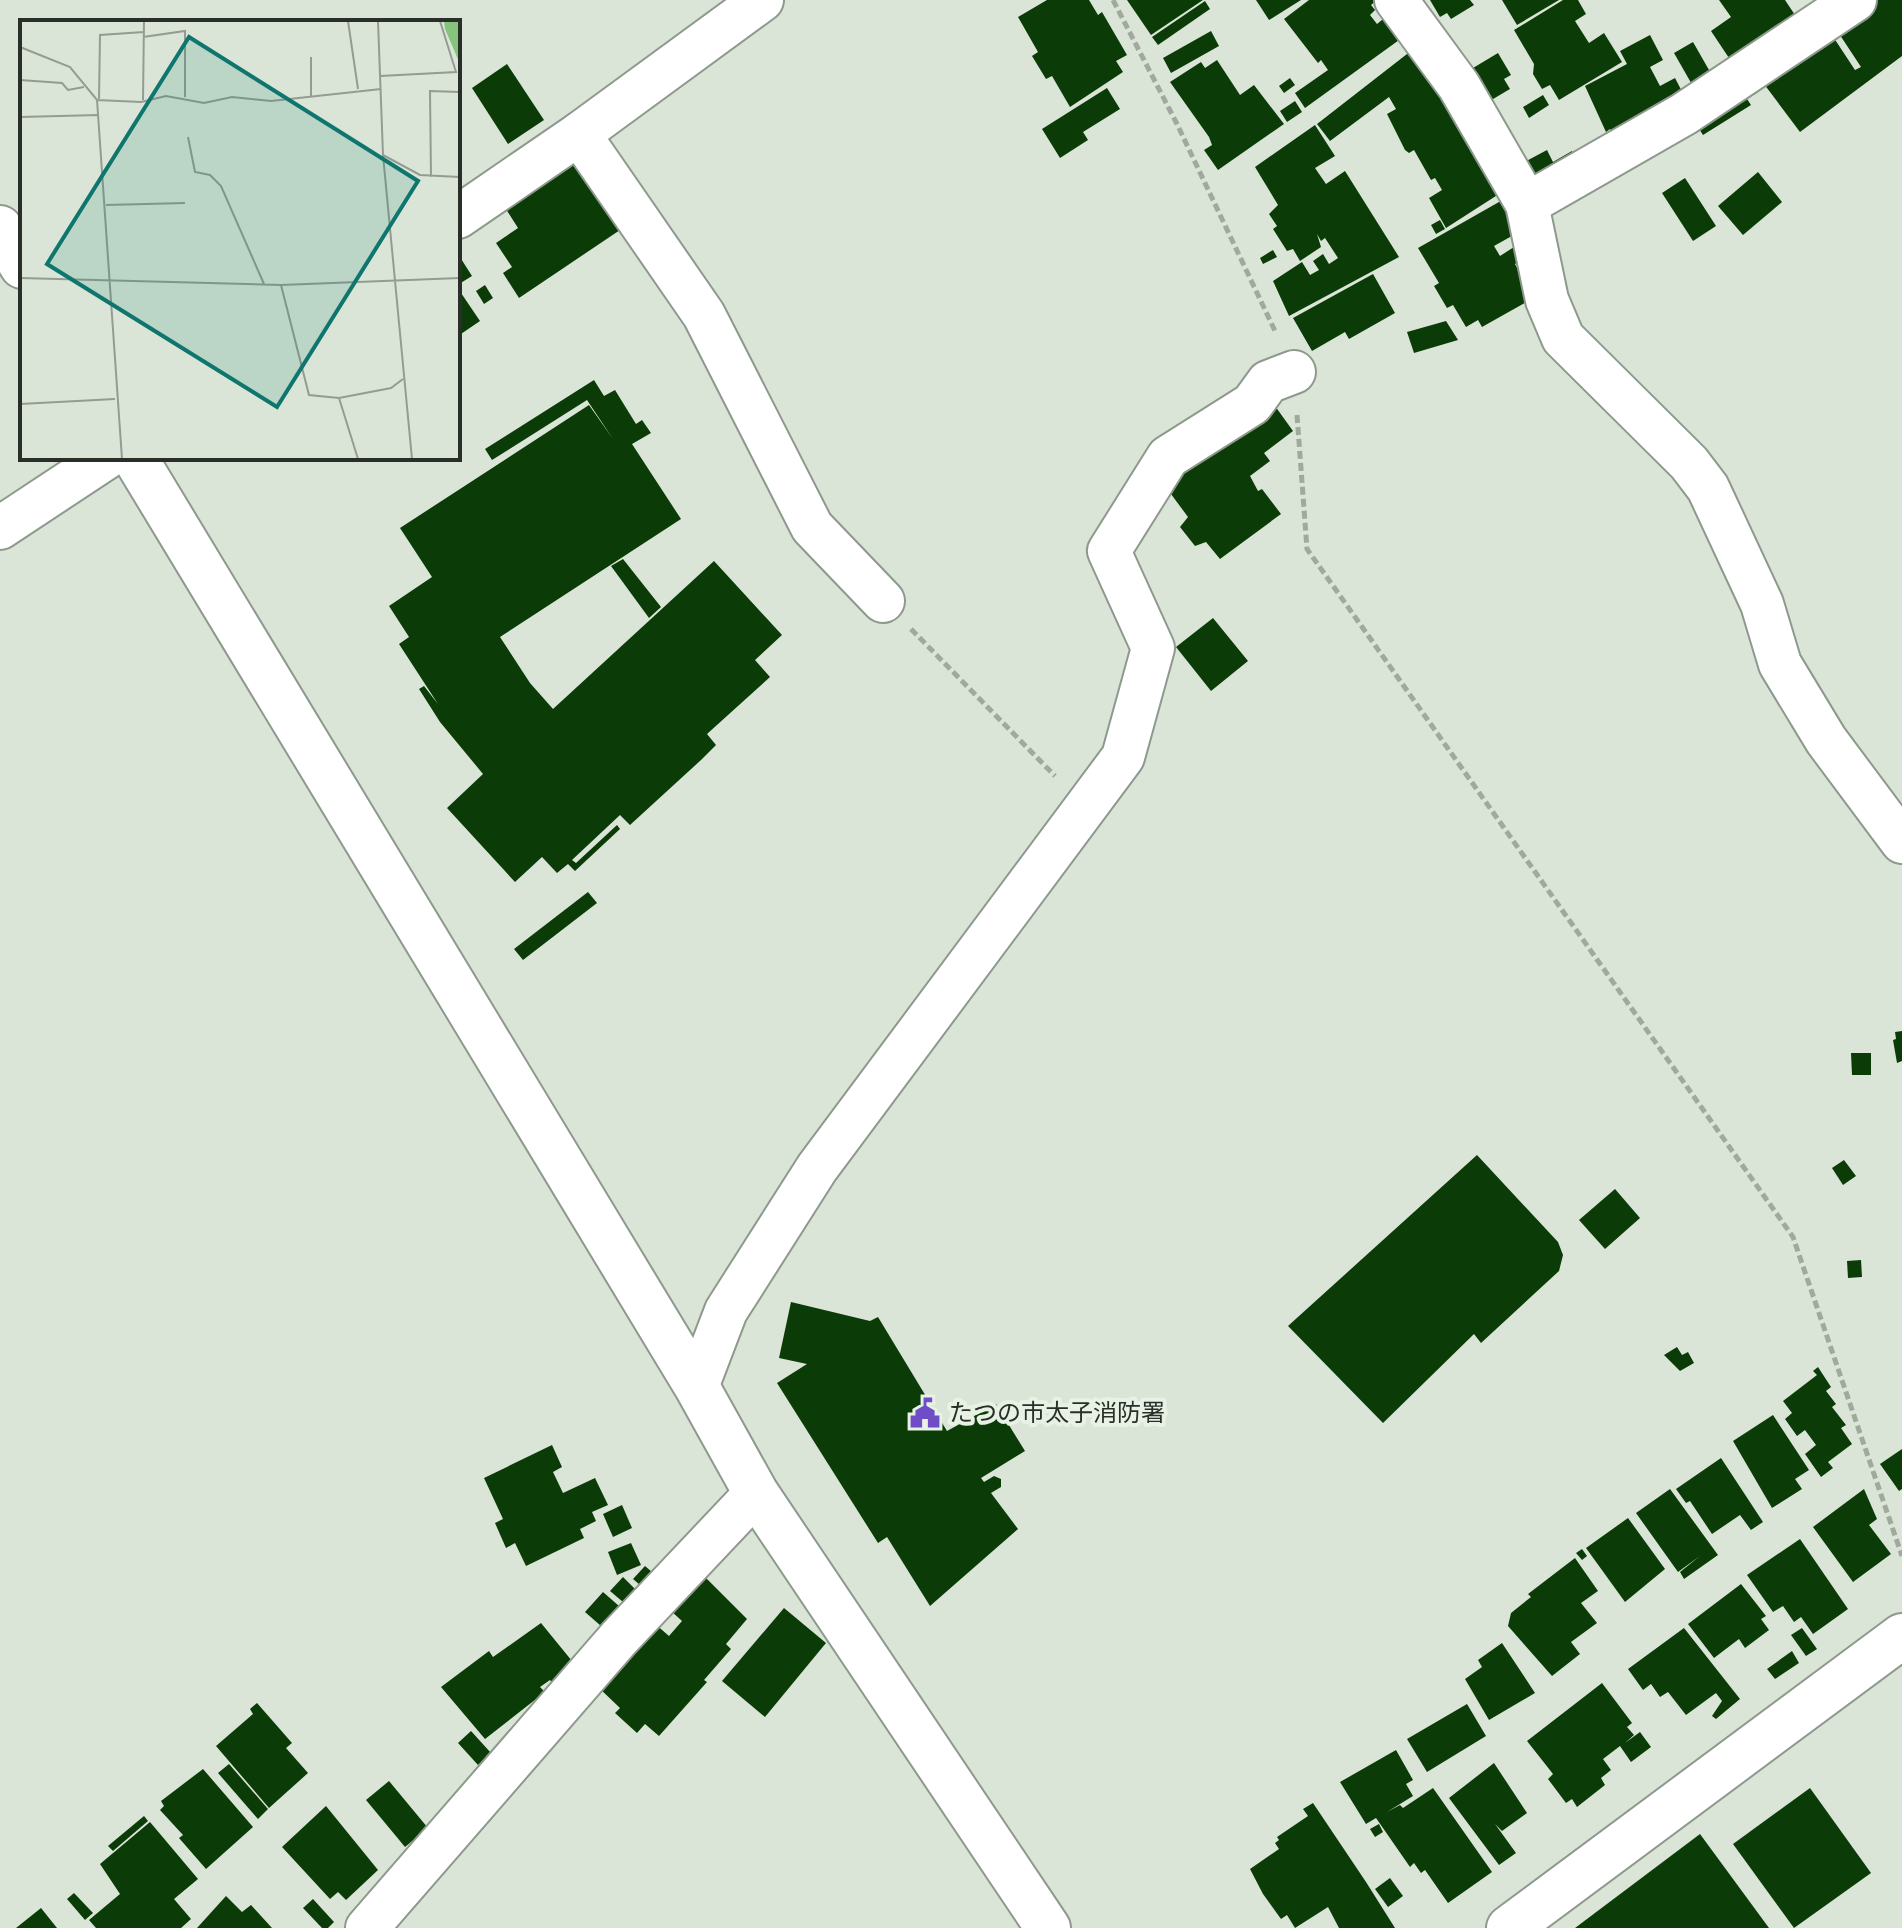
<svg xmlns="http://www.w3.org/2000/svg" width="1902" height="1928" font-family="'Work Sans','Noto Sans JP',sans-serif">
	<style>
		.building { fill: #0b3c07 }
		.lines { fill: none; stroke-linecap: round; stroke-linejoin: round }
		.minor-casing { stroke: #8e998d; stroke-width: 46 }
		.tertiary-casing { stroke: #8e998d; stroke-width: 48 }
		.path { stroke: #a1a99f; stroke-width: 5; stroke-dasharray: 8 4; stroke-linecap: butt }
		.minor { stroke: #fff; stroke-width: 42 }
		.tertiary { stroke: #fff; stroke-width: 44 }
		.labels { text-anchor: middle; dominant-baseline: central; stroke-width: 8; stroke-linejoin: round; paint-order: stroke }
		.poi-label { font-size: 24px; fill: #2a2e29; stroke: #e7f2e5; text-anchor: start }
		.inset-road { fill: none; stroke: #949c92; stroke-width: 2 }
		.view { fill: #0f766e; fill-opacity: 0.15; stroke: #0f766e; stroke-width: 4 }
		.inset-edge { fill: none; stroke: #2a2e29; stroke-width: 4 }
	</style>
	<rect width="100%" height="100%" fill="#dae5d8"/>
	<!-- building -->
	<g class="building">
		<polygon points="1047,0 1089,0 1098,15 1102,12 1127,55 1116,61 1123,72 1070,107 1052,76 1046,79 1032,56 1038,52 1018,17"/>
		<polygon points="1127,0 1203,0 1151,35"/>
		<polygon points="1256,0 1301,0 1269,20"/>
		<polygon points="1309,0 1377,0 1371,5 1375,10 1370,15 1377,24 1388,15 1406,35 1305,108 1295,93 1328,70 1321,60 1318,63 1284,19"/>
		<polygon points="1430,0 1470,0 1474,5 1451,19 1447,13 1440,17"/>
		<polygon points="1502,0 1559,0 1517,25"/>
		<polygon points="1563,0 1578,0 1586,14 1575,21 1589,43 1604,33 1622,62 1559,100 1550,85 1542,89 1533,74 1534,64 1514,30"/>
		<polygon points="1719,0 1785,0 1795,15 1733,64 1711,31 1731,17"/>
		<polygon points="1874,0 1902,0 1902,56 1800,132 1758,76 1828,29 1855,70 1861,67 1834,26"/>
		<polygon points="1205,1 1210,9 1158,45 1152,37"/>
		<polygon points="1211,31 1219,46 1171,73 1163,58"/>
		<polygon points="1650,35 1663,60 1650,67 1660,86 1675,78 1688,103 1617,142 1610,129 1606,132 1585,86 1627,64 1620,51"/>
		<polygon points="1693,42 1713,77 1694,88 1674,53"/>
		<polygon points="1416,47 1499,194 1446,228 1429,198 1442,190 1435,178 1431,180 1414,150 1409,153 1405,150 1387,114 1396,109 1389,97 1330,141 1317,124"/>
		<polygon points="1498,53 1511,75 1504,79 1510,89 1488,102 1468,71"/>
		<polygon points="1217,60 1240,95 1254,85 1284,124 1218,170 1204,150 1212,145 1209,137 1170,82 1201,62 1205,68"/>
		<polygon points="507,64 544,120 508,144 472,88"/>
		<polygon points="1290,78 1295,85 1284,93 1279,86"/>
		<polygon points="1751,81 1758,92 1747,99 1751,105 1703,135 1692,118"/>
		<polygon points="1107,88 1120,109 1083,132 1088,140 1060,158 1042,129"/>
		<polygon points="1543,95 1549,105 1529,118 1523,107"/>
		<polygon points="1295,101 1302,112 1287,122 1280,111"/>
		<polygon points="1315,125 1335,156 1315,168 1326,184 1345,171 1399,257 1289,316 1273,281 1302,262 1310,275 1319,270 1313,261 1323,254 1329,264 1338,258 1325,238 1321,241 1317,234 1321,247 1300,261 1293,249 1287,251 1273,229 1277,226 1269,214 1278,205 1255,167"/>
		<polygon points="1547,150 1553,162 1572,151 1579,164 1533,189 1519,165"/>
		<polygon points="571,159 620,230 519,298 503,273 512,267 496,243 518,228 504,206"/>
		<polygon points="1758,172 1782,202 1743,235 1718,206"/>
		<polygon points="1685,178 1716,226 1693,241 1662,193"/>
		<polygon points="1506,198 1519,232 1494,246 1500,256 1514,247 1521,260 1515,264 1528,288 1530,300 1482,327 1478,320 1466,327 1453,305 1447,308 1434,286 1439,283 1418,248"/>
		<polygon points="1440,220 1445,229 1436,234 1431,225"/>
		<polygon points="1273,250 1277,257 1263,264 1260,258"/>
		<polygon points="458,254 472,276 459,284 462,288 459,290 480,321 458,336"/>
		<polygon points="1373,274 1395,313 1349,339 1345,332 1312,351 1293,318"/>
		<polygon points="485,285 493,298 484,304 476,291"/>
		<polygon points="1446,321 1458,340 1414,353 1407,332"/>
		<polygon points="594,380 604,396 615,390 636,424 642,420 651,433 632,444 681,519 500,637 530,683 553,709 714,561 782,635 755,660 770,677 707,734 716,745 701,760 630,825 620,815 572,860 576,863 617,825 620,829 575,871 568,864 557,873 542,857 515,882 447,808 483,774 440,722 419,689 424,686 438,704 399,644 409,637 389,606 432,577 400,528 589,405 613,439 587,400 492,460 485,449"/>
		<polygon points="1275,406 1293,431 1264,453 1270,461 1250,476 1258,491 1262,489 1281,514 1220,559 1206,542 1195,546 1180,527 1188,517 1168,490 1177,483 1174,479"/>
		<polygon points="623,559 661,607 649,618 611,566"/>
		<polygon points="1213,618 1248,661 1211,691 1176,647"/>
		<polygon points="588,892 597,903 523,960 514,949"/>
		<polygon points="1902,1031 1902,1061 1897,1063 1893,1040 1896,1039 1895,1032"/>
		<polygon points="1851,1053 1871,1053 1871,1075 1852,1075"/>
		<polygon points="1477,1155 1558,1242 1563,1255 1559,1271 1481,1343 1474,1334 1383,1423 1288,1326"/>
		<polygon points="1844,1160 1856,1176 1843,1185 1832,1168"/>
		<polygon points="1615,1189 1640,1218 1605,1249 1579,1220"/>
		<polygon points="1861,1260 1862,1277 1848,1278 1847,1261"/>
		<polygon points="791,1302 870,1321 878,1317 947,1431 996,1404 1025,1451 981,1478 984,1482 994,1476 1001,1479 1001,1487 991,1493 1018,1529 930,1606 887,1537 878,1543 777,1383 807,1364 779,1358"/>
		<polygon points="1677,1347 1682,1355 1688,1352 1694,1363 1680,1371 1664,1355"/>
		<polygon points="1818,1367 1831,1387 1826,1391 1836,1404 1832,1407 1846,1425 1841,1428 1852,1444 1828,1462 1833,1468 1821,1477 1805,1454 1816,1445 1805,1430 1797,1436 1785,1419 1792,1413 1783,1401 1817,1375 1813,1371"/>
		<polygon points="1773,1415 1809,1470 1795,1479 1802,1489 1772,1508 1733,1441"/>
		<polygon points="552,1445 562,1467 553,1472 563,1493 595,1478 608,1505 592,1512 596,1521 580,1529 584,1538 526,1566 515,1543 506,1548 495,1523 503,1519 484,1478"/>
		<polygon points="1902,1449 1902,1489 1899,1491 1880,1464"/>
		<polygon points="1721,1458 1763,1522 1751,1530 1740,1515 1712,1534 1690,1501 1686,1503 1676,1489"/>
		<polygon points="1670,1489 1718,1555 1684,1579 1680,1572 1700,1556 1678,1572 1636,1513"/>
		<polygon points="1864,1489 1877,1519 1869,1525 1891,1554 1853,1582 1813,1527"/>
		<polygon points="622,1505 632,1528 613,1537 603,1514"/>
		<polygon points="1628,1518 1665,1569 1625,1602 1586,1548"/>
		<polygon points="1800,1539 1848,1609 1813,1634 1801,1617 1794,1622 1783,1606 1773,1612 1747,1575"/>
		<polygon points="631,1543 641,1565 617,1575 608,1552"/>
		<polygon points="1582,1549 1587,1556 1582,1560 1576,1553"/>
		<polygon points="1575,1558 1598,1591 1581,1603 1597,1623 1571,1642 1580,1654 1552,1676 1508,1626 1511,1613 1531,1597 1528,1594"/>
		<polygon points="645,1566 652,1572 640,1585 633,1579"/>
		<polygon points="703,1575 747,1619 726,1644 731,1649 704,1680 707,1682 659,1736 645,1724 637,1733 615,1713 620,1708 598,1687 654,1623 669,1636 682,1621 671,1611"/>
		<polygon points="623,1577 635,1589 623,1602 610,1591"/>
		<polygon points="1741,1584 1766,1616 1761,1619 1769,1630 1745,1648 1739,1639 1714,1658 1688,1624"/>
		<polygon points="603,1592 619,1606 601,1626 585,1612"/>
		<polygon points="784,1608 826,1643 765,1717 722,1681"/>
		<polygon points="541,1623 572,1661 553,1684 550,1680 540,1687 545,1692 485,1739 441,1687 489,1651 493,1657"/>
		<polygon points="1684,1628 1740,1699 1716,1719 1712,1716 1722,1701 1716,1693 1686,1715 1668,1692 1660,1697 1651,1684 1643,1690 1628,1669"/>
		<polygon points="1802,1628 1817,1649 1806,1656 1791,1635"/>
		<polygon points="1502,1643 1535,1693 1489,1720 1465,1679 1482,1667 1478,1660"/>
		<polygon points="1792,1651 1799,1663 1775,1679 1767,1669"/>
		<polygon points="1602,1683 1632,1723 1627,1727 1634,1735 1625,1743 1640,1732 1651,1747 1631,1762 1620,1746 1603,1759 1611,1770 1601,1778 1605,1785 1577,1807 1572,1799 1566,1803 1548,1779 1553,1774 1527,1741"/>
		<polygon points="257,1703 292,1743 286,1748 308,1773 269,1808 216,1746 253,1714 250,1709"/>
		<polygon points="1467,1704 1486,1736 1427,1772 1407,1739"/>
		<polygon points="471,1731 491,1753 478,1765 458,1743"/>
		<polygon points="1396,1750 1413,1780 1406,1784 1413,1796 1387,1812 1400,1805 1403,1808 1433,1788 1492,1872 1448,1903 1425,1870 1421,1873 1414,1863 1410,1867 1376,1818 1366,1824 1340,1782"/>
		<polygon points="1494,1763 1527,1813 1502,1831 1495,1824 1516,1853 1499,1865 1449,1798"/>
		<polygon points="229,1764 268,1809 258,1819 218,1773"/>
		<polygon points="203,1769 253,1827 206,1869 179,1838 183,1835 160,1810 164,1806 161,1801"/>
		<polygon points="389,1781 428,1828 405,1847 366,1800"/>
		<polygon points="1810,1788 1871,1873 1794,1928 1733,1844"/>
		<polygon points="1313,1803 1366,1882 1395,1928 1339,1928 1328,1907 1295,1928 1287,1915 1281,1919 1263,1894 1250,1869 1279,1849 1275,1843 1279,1840 1277,1837 1308,1816 1303,1809"/>
		<polygon points="326,1806 378,1870 346,1900 338,1892 330,1899 282,1847"/>
		<polygon points="144,1816 148,1821 113,1851 108,1846"/>
		<polygon points="150,1822 198,1879 174,1899 191,1919 181,1928 96,1928 89,1920 120,1894 100,1864"/>
		<polygon points="1379,1824 1383,1832 1375,1837 1370,1829"/>
		<polygon points="1700,1834 1769,1928 1575,1928"/>
		<polygon points="1390,1878 1403,1896 1388,1907 1375,1889"/>
		<polygon points="74,1893 93,1913 85,1920 67,1899"/>
		<polygon points="226,1896 242,1912 251,1905 272,1928 197,1928"/>
		<polygon points="313,1899 334,1922 328,1928 322,1928 303,1908"/>
		<polygon points="41,1908 57,1928 16,1928"/>
	</g>
	<g class="lines">
		<!-- minor casing -->
		<g class="minor-casing">
			<g id="minor">
				<polyline points="1396,0 1459,86 1527,204 1547,300 1563,338 1689,463 1708,488 1762,604 1780,664 1826,740 1902,842"/>
				<polyline points="579,134 704,315 812,527 883,601"/>
				<polyline points="1527,204 1684,114 1855,0"/>
				<polyline points="458,217 579,134 762,0"/>
				<polyline points="0,528 106,458"/>
				<polyline points="697,1387 726,1311 817,1168 1123,757 1153,648 1109,551 1168,457 1252,404 1268,382 1294,372"/>
				<polyline points="367,1928 619,1638 756,1493"/>
			</g>
		</g>
		<!-- tertiary casing -->
		<g class="tertiary-casing">
			<g id="tertiary">
				<polyline points="0,228 22,266"/>
				<polyline points="135,458 697,1387 756,1493 1048,1928"/>
				<polyline points="1509,1928 1902,1636"/>
			</g>
		</g>
		<!-- path -->
		<g class="path">
			<polyline points="1113,0 1177,124 1276,333"/>
			<polyline points="1297,415 1307,549 1793,1237 1902,1556"/>
			<polyline points="911,629 1055,776"/>
		</g>
		<!-- minor -->
		<use href="#minor" class="minor"/>
		<!-- tertiary -->
		<use href="#tertiary" class="tertiary"/>
	</g>
	<!-- icons -->
	<defs>
		<g id="civic-bare" transform="scale(2.4)"><path d="M-.6-6.5H3V-4.5H.6V-3L4-1V1h2V6H-6V1h2V-1L-.6-3ZM-1.2 2.5V6h2.4V2.5Z" fill="#6f4dc6" stroke="#e7f2e5" stroke-width="2.5" paint-order="stroke"/></g>
	</defs>
	<g fill-rule="evenodd">
		<use href="#civic-bare" x="925" y="1413"/>
	</g>
	<g class="labels">
		<!-- poi labels -->
		<g class="poi-label">
			<text x="949" y="1413">たつの市太子消防署</text>
		</g>
	</g>
	<!-- overview -->
	<g transform="translate(20 20)">
		<rect width="440" height="440" fill="#dae5d8"/>
		<path d="M424 1H440V44L425 9Z" fill="#84c47d"/>
		<path class="inset-road" d="M328 1 338 69M358 1 363 135 392 439M123 17 165 11V77M0 27 50 47 77 80 121 82 146 76 184 83 212 77 251 81 361 69M291 37V76M360 56 436 52 420 1M0 60 42 63 48 70 64 67M79 79 80 15 124 12M77 80 102 439M123 80 124 1M0 97 79 95M168 117 175 152 190 155 201 166 244 264M363 135 400 155 440 157M411 157 410 71 440 72M86 185 165 183M0 258 261 265 440 258M261 265 289 375 319 378 371 368 383 359M319 378 338 439M0 384 95 379"/>
		<path class="view" d="M169 17 398 161 257 387 27 244Z"/>
		<rect width="440" height="440" class="inset-edge"/>
	</g>
</svg>
